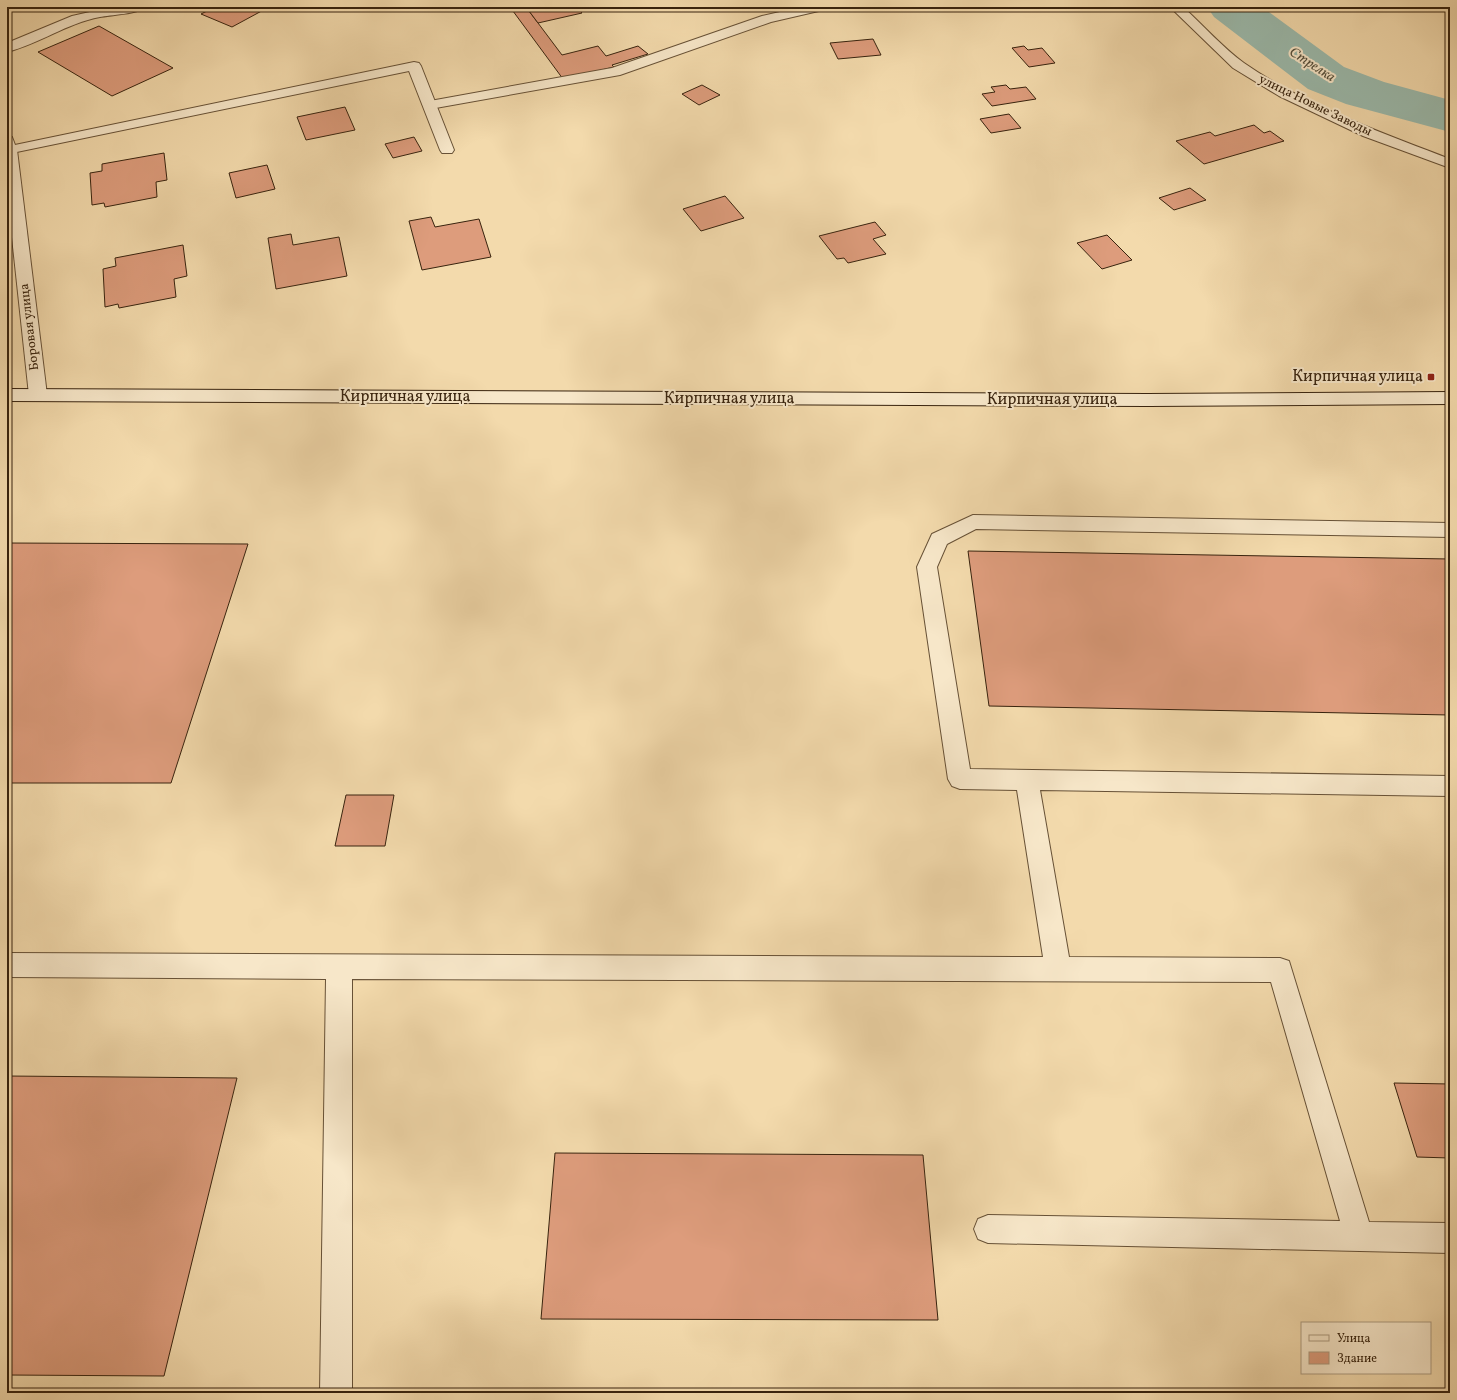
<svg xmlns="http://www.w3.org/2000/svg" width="1457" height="1400" font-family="Vollkorn,serif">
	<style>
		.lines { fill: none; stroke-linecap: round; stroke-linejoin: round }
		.river { fill: #9bbaac; fill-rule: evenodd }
		.building { fill: #dd9c7c; stroke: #38230e }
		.lane-casing { stroke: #675136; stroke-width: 2 }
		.street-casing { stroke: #675136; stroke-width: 2 }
		.secondary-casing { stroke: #38230e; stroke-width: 2 }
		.lane { fill: #f7e7c9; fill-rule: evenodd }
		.street { fill: #f7e7c9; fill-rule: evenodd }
		.secondary { fill: #f7e7c9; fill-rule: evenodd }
		.poi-dot { fill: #8f2418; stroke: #f7e7c9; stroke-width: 1.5 }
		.labels { text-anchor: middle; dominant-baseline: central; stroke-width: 4; stroke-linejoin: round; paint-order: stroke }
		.far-street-label { font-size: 13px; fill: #38230e; stroke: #f7e7c9 }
		.far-water-label { font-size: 14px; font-style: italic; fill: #56503d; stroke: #f7e7c9 }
		.poi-label { font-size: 16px; fill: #38230e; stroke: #f7e7c9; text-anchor: end }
		.street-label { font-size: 16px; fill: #38230e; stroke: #f7e7c9 }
	</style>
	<rect width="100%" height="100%" fill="#f3daac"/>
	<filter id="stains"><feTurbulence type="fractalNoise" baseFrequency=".005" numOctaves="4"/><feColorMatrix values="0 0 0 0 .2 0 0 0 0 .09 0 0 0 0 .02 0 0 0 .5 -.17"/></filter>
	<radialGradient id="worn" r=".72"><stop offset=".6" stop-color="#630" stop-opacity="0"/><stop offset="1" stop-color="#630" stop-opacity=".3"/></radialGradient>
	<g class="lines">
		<!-- river -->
		<polygon class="river" points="1207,7 1262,7 1344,67 1384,82 1450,100 1450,132 1346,104 1308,89 1214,17"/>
	</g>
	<!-- building -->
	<g class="building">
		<polygon points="7,7 22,7 7,13"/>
		<polygon points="215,7 269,7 232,27 201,14"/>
		<polygon points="510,7 526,7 562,55 598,46 606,56 638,46 648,54 612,65 614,67 563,79"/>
		<polygon points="526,7 577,7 582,13 538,23"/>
		<polygon points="99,26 173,68 112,96 38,52"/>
		<polygon points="873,39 881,55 838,59 830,43"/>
		<polygon points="1024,46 1028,50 1042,48 1055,63 1029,67 1012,48"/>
		<polygon points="702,85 720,95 699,105 682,94"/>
		<polygon points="1006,85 1010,89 1026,87 1036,99 992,106 982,94 995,92 991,87"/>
		<polygon points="345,107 355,130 306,140 297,117"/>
		<polygon points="1009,114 1021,128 991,133 980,119"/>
		<polygon points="1254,125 1264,133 1270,131 1284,141 1204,164 1176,141 1210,132 1215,136"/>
		<polygon points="414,137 422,151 393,158 385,144"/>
		<polygon points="164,153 167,180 156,182 157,197 105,207 104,203 92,205 90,173 102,171 102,164"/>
		<polygon points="267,165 275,189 236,198 229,173"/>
		<polygon points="1190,188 1206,200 1174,210 1159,198"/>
		<polygon points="725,196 744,218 701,231 683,209"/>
		<polygon points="431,217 435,227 479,219 491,257 422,270 409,221"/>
		<polygon points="875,222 886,235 873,239 886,254 848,263 844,258 837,259 819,236"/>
		<polygon points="291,234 293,245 339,237 347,276 276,289 268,238"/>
		<polygon points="1107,235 1132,260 1102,269 1077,243"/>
		<polygon points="183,245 187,276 174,279 176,297 119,308 118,304 105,307 103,269 116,266 115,258"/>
		<polygon points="7,543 248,544 171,783 7,783"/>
		<polygon points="968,551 1450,559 1450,715 989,706"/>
		<polygon points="346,795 394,795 385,846 335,846"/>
		<polygon points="7,1076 237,1078 164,1376 7,1375"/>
		<polygon points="1394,1083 1450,1084 1450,1158 1417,1157"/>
		<polygon points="555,1153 923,1155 938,1320 541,1319"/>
	</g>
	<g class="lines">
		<!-- lane casing -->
		<g class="lane-casing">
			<g id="lane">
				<path d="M112 7H144C140 14 109 15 100 17 67 23 39 44 7 52V43L72 16Z"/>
				<polygon points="414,62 419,63 421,66 454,150 452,153 442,153 440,150 409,71 7,154 7,146 10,146"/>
				<polygon points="973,515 1450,523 1450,537 976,529 947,544 937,567 970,769 1450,776 1450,796 1040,790 1069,957 1280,958 1289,961 1369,1222 1450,1223 1450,1253 988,1243 978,1239 974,1229 978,1219 988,1215 1340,1221 1271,982 352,979 352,1393 320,1393 326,979 7,977 7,953 1043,957 1017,790 960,789 952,786 948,779 917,567 932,534"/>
			</g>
		</g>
		<!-- street casing -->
		<g class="street-casing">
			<g id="street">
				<polygon points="802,7 824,7 823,10 771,22 620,75 430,109 425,108 423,105 425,102 430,101 612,68 762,16"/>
				<path d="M1170 7H1183C1202 24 1224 49 1244 63 1306 106 1380 132 1450 159V168L1363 136 1279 96 1233 68Z"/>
				<polygon points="7,136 12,137 17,150 47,395 44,399 38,401 32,399 29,395 7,191"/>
			</g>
		</g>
		<!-- secondary casing -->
		<g class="secondary-casing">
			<polygon id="secondary" points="7,389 1148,394 1450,392 1450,404 1148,406 7,401"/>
		</g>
		<!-- lane -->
		<use href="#lane" class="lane"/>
		<!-- street -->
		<use href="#street" class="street"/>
		<!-- secondary -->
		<use href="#secondary" class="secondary"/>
	</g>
	<!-- markers -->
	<rect class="poi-dot" x="1427" y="373" width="8" height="8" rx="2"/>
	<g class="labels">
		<!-- far-street labels -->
		<g class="far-street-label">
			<text transform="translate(1315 106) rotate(26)">улица Новые Заводы</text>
			<text transform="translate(30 327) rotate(-97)">Боровая улица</text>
		</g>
		<!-- far-water labels -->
		<g class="far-water-label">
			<text transform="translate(1312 65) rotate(33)">Стрелка</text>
		</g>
		<!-- poi labels -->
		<g class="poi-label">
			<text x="1423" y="377">Кирпичная улица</text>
		</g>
		<!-- street labels -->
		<g class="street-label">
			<text x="405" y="397">Кирпичная улица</text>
			<text x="729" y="399">Кирпичная улица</text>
			<text x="1052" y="400">Кирпичная улица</text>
		</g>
	</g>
	<!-- margin -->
	<rect width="1457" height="1400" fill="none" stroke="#f3daac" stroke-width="24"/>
	<rect x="8" y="8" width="1441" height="1384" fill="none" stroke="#38230e" stroke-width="2"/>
	<rect x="12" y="12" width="1433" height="1376" fill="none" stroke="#38230e"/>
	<!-- legend -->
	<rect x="1301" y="1322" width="130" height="52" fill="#f7e7c9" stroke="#ab997e"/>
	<rect x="1309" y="1335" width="20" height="6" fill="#f7e7c9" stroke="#ab997e"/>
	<text x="1337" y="1342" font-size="12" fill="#38230e">Улица</text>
	<rect x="1309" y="1352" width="20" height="12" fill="#dd9c7c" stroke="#ab997e"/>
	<text x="1337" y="1362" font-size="12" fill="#38230e">Здание</text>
	<rect width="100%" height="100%" filter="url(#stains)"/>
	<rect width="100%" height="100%" fill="url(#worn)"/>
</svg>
